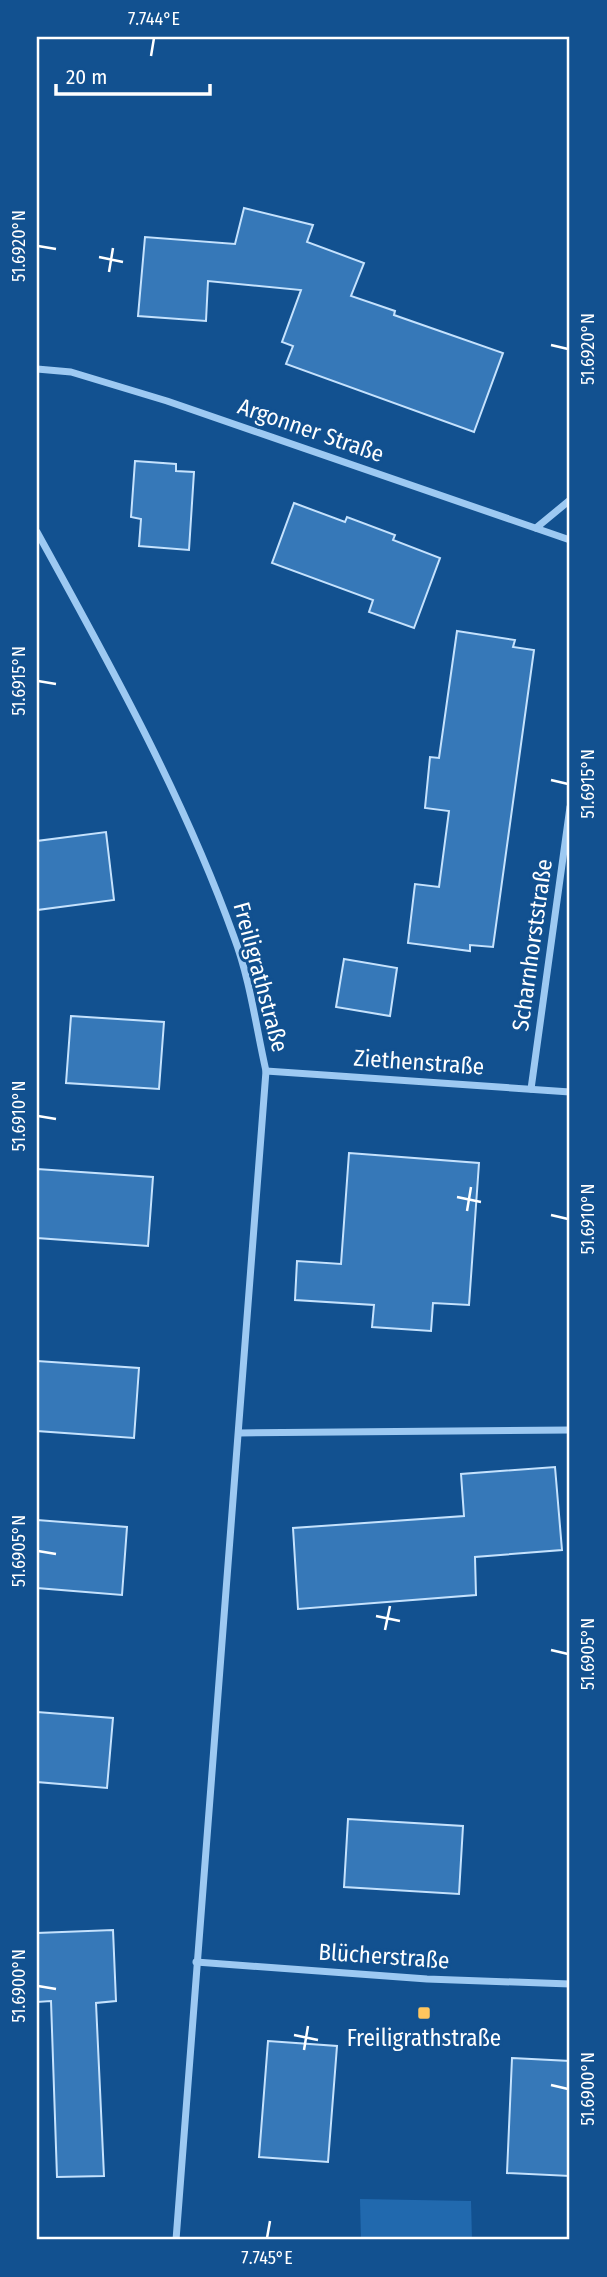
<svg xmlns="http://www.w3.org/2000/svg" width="607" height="2277" font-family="'Fira Sans Condensed',sans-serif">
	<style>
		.green { fill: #2169ae }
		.building { fill: #3678b8; stroke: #c5e2fd; stroke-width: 2 }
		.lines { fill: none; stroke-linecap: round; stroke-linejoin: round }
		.street { stroke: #9dc9f2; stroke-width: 7 }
		.ticks { fill: none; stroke: #fff; stroke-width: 2.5 }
		.poi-dot { fill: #ffc65e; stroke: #125190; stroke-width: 2.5 }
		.labels { text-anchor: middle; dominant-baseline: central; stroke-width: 6; stroke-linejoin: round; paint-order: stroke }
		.street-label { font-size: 23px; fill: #fff; stroke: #125190 }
		.poi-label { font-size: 23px; fill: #fff; stroke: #125190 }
		.neatline { fill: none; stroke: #fff; stroke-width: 2.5 }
		.ticks-label { font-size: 18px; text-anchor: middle; fill: #fff }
	</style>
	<rect width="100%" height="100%" fill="#125190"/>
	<!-- green -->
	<polygon class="green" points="360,2199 471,2201 472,2240 361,2240"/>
	<!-- building -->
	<g class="building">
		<polygon points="244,208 313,225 307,242 364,263 351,296 395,311 394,315 503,353 474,432 286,364 293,346 282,342 301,290 208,281 206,321 138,316 145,237 235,244"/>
		<polygon points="135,461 176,464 176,471 194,472 189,550 139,546 141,519 131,517"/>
		<polygon points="294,503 345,522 347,517 395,535 393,540 440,558 414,628 369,612 373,600 272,563"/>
		<polygon points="457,631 515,640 513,647 534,650 493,947 470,945 470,951 408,943 415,884 439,887 449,811 425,808 430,757 439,758"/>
		<polygon points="106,832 114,900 37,910 37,841"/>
		<polygon points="344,959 397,968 390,1016 336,1007"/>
		<polygon points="71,1016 164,1022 159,1089 66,1083"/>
		<polygon points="349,1153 479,1163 469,1305 433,1303 431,1331 372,1327 374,1305 295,1300 297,1261 341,1264"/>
		<polygon points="37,1169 153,1177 148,1246 37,1238"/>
		<polygon points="37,1361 139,1368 134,1438 37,1431"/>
		<polygon points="555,1467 562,1550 475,1557 476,1595 298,1609 293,1528 464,1516 461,1474"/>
		<polygon points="37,1520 127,1527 122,1595 37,1588"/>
		<polygon points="37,1712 113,1718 107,1788 37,1782"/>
		<polygon points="348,1819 463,1826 459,1894 344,1887"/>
		<polygon points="113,1930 116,2001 96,2003 104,2176 57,2177 51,2001 37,2002 37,1933"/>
		<polygon points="268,2041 337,2046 328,2162 259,2157"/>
		<polygon points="512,2058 570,2061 570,2176 507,2173"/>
	</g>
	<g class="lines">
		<!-- street -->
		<g class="street">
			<polyline points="37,369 71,372 167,401 570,540"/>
			<polyline points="536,528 570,500"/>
			<path d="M37 532C109 663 183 795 234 937 250 979 256 1027 266 1071L176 2240"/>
			<polyline points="266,1071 570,1092"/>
			<polyline points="531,1089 570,807"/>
			<polyline points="239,1433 570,1430"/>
			<polyline points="196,1962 427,1979 570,1984"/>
		</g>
	</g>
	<!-- ticks -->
	<path class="ticks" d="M151 56 154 38M38 246 56 249M99 257 123 262M109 272 113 248M551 345 568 349M38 681 56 684M551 780 568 784M38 1116 56 1119M457 1197 481 1202M467 1211 471 1187M551 1215 568 1219M38 1551 56 1554M376 1616 400 1621M385 1630 390 1606M551 1650 568 1654M38 1986 56 1989M294 2035 318 2040M304 2050 308 2026M551 2085 568 2089M267 2238 270 2221"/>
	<!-- markers -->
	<rect class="poi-dot" x="417" y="2006" width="14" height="14" rx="3.5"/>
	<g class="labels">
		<!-- street labels -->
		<g class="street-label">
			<text transform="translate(311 430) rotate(19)">Argonner Straße</text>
			<text transform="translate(532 945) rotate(-82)">Scharnhorststraße</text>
			<text transform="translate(261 977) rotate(75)">Freiligrathstraße</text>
			<text transform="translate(419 1062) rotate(4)">Ziethenstraße</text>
			<text transform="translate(384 1956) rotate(4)">Blücherstraße</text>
		</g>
		<!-- poi labels -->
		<g class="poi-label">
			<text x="424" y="2038">Freiligrathstraße</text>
		</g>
	</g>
	<!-- border -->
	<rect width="607" height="2277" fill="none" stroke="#125190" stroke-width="77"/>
	<!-- scale -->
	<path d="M56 84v10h154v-10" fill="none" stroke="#ffffff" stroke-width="3.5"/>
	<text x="66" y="84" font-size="21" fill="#ffffff" stroke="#125190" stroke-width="5" paint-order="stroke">20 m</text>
	<rect x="38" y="38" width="530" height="2200" class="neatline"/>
	<g class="ticks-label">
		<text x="154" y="25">7.744°E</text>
		<text transform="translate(19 246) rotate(-90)" y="6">51.6920°N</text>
		<text transform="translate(588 349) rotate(-90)" y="6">51.6920°N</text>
		<text transform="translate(19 681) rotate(-90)" y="6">51.6915°N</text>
		<text transform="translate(588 784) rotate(-90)" y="6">51.6915°N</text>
		<text transform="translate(19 1116) rotate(-90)" y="6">51.6910°N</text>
		<text transform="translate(588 1219) rotate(-90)" y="6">51.6910°N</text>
		<text transform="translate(19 1551) rotate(-90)" y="6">51.6905°N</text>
		<text transform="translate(588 1654) rotate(-90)" y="6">51.6905°N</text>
		<text transform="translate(19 1986) rotate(-90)" y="6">51.6900°N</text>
		<text transform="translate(588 2089) rotate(-90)" y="6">51.6900°N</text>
		<text x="267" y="2264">7.745°E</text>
	</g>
</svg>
